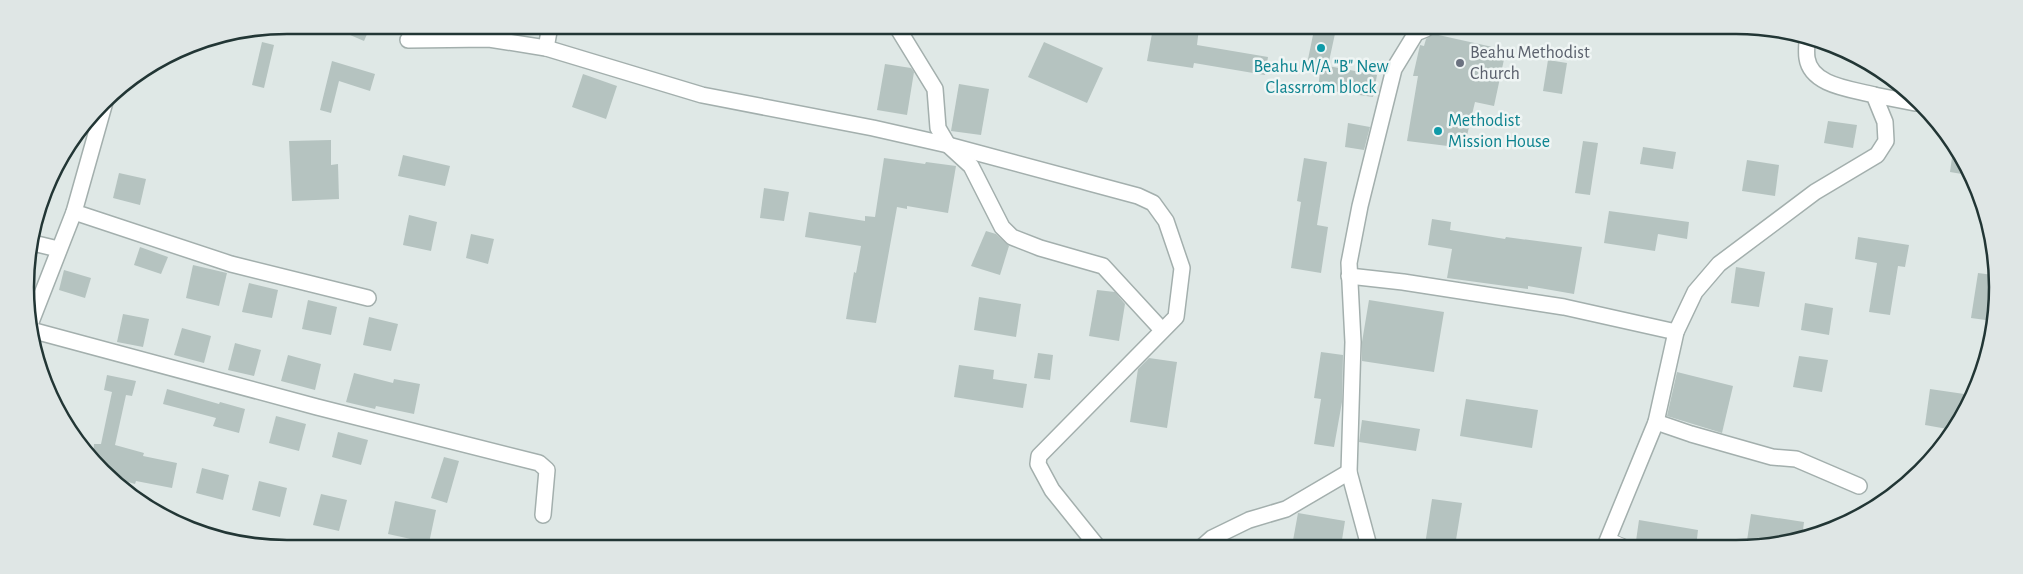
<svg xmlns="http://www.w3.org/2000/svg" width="2023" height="574" font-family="'Alegreya Sans',sans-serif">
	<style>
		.building { fill: #b5c3c0 }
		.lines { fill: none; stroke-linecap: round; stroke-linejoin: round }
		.service-casing { stroke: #a3afad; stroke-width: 10 }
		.minor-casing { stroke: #a3afad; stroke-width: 18 }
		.service { stroke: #fff; stroke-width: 8 }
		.minor { stroke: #fff; stroke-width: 15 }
		.culture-dot { fill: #0f9aa8; stroke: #eff5f4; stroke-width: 2 }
		.worship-dot { fill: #6b7280; stroke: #eff5f4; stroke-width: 2 }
		.labels { text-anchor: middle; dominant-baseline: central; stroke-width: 5; stroke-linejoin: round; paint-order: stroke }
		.worship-label { font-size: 18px; fill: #5b616d; stroke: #eff5f4; text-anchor: start }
		.culture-label { font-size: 18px; fill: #0d838f; stroke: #eff5f4 }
		.rim { fill: none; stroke: #223635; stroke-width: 2.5 }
	</style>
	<rect width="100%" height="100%" fill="#dfe8e6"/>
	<!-- building -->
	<g class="building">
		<polygon points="327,25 371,25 364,41"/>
		<polygon points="1153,28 1199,28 1197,45 1268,57 1265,75 1194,63 1193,68 1147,61"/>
		<polygon points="1336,29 1328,66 1377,75 1373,97 1318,89 1320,72 1306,69 1314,30"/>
		<polygon points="1434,34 1506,50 1494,106 1475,102 1464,148 1407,141 1418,76 1413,76 1420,45 1424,46 1426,39"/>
		<polygon points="262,42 274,45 264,88 252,85"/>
		<polygon points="1044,42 1103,68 1087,103 1028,77"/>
		<polygon points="1548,60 1567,63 1562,94 1543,91"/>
		<polygon points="332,61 375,74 370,91 339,81 331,113 320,110"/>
		<polygon points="885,64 911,68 914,72 907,115 877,110"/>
		<polygon points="583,74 617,86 606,119 572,107"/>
		<polygon points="959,84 989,89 981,135 951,131"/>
		<polygon points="1828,121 1857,125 1853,148 1824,143"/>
		<polygon points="1348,123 1370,127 1364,150 1345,147"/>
		<polygon points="331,140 331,165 338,164 339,199 292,201 289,141"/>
		<polygon points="1583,141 1598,143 1590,195 1575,193"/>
		<polygon points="1954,143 1957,149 1968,175 1950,172"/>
		<polygon points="1643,147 1676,152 1673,169 1640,164"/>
		<polygon points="403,155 450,166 445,186 398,176"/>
		<polygon points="884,158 925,164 926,162 956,166 948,213 907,206 907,209 897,207 876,323 846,319 854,272 856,273 861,246 805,237 809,212 865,221 865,216 875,217"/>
		<polygon points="1304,158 1327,162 1317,225 1328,227 1321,273 1291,268 1301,202 1297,201"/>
		<polygon points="1747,160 1779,165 1775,196 1742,191"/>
		<polygon points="119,173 146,179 140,205 113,198"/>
		<polygon points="764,188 789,192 784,221 760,218"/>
		<polygon points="1609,211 1689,222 1687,239 1658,234 1655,251 1604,243"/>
		<polygon points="409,215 437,222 431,251 403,245"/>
		<polygon points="1432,219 1451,222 1450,230 1505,239 1506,237 1582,247 1574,294 1528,286 1528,289 1447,278 1452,249 1428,245"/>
		<polygon points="986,231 996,234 1009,246 1000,275 971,266"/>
		<polygon points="471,234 494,239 488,264 466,258"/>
		<polygon points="1858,237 1909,245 1905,267 1898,266 1890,315 1869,312 1877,263 1855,259"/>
		<polygon points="140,247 168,257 161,274 134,265"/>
		<polygon points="193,265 227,273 219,306 186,298"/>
		<polygon points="1736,267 1765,272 1759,307 1731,303"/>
		<polygon points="64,270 91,278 85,298 59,290"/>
		<polygon points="1978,273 1993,275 1993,321 1971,318"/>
		<polygon points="249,283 278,290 272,318 242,312"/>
		<polygon points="1097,290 1115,292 1125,304 1119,341 1089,336"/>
		<polygon points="979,297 1021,304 1016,337 974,330"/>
		<polygon points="308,300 337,307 331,335 302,329"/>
		<polygon points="1369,300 1444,312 1434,372 1362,361 1362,342"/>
		<polygon points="1805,303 1833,308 1829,335 1801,330"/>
		<polygon points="123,314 149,319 143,347 117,342"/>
		<polygon points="369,317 398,324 391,351 363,345"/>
		<polygon points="182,328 211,336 204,363 174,355"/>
		<polygon points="235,343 261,350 254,376 228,370"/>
		<polygon points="1321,352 1343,355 1342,402 1334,447 1314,444 1321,399 1314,398"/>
		<polygon points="1038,353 1053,355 1050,380 1034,378"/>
		<polygon points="288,355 321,364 315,390 281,381"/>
		<polygon points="1799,356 1828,360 1822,392 1793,387"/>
		<polygon points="1149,358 1177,362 1167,428 1130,422 1138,369"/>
		<polygon points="959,365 994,370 993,379 1027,384 1023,408 954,397"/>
		<polygon points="1677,372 1733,386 1722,433 1667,416"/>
		<polygon points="354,373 393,383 394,379 420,384 414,414 376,406 375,409 346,402"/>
		<polygon points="107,375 136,381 132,396 126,395 115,445 144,453 143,456 177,463 172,488 136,481 135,484 115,478 93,458 94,444 101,444 112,392 104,390"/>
		<polygon points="167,389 219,404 220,402 245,409 239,433 213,426 216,418 163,404"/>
		<polygon points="1930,389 1971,395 1963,418 1953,430 1925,425"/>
		<polygon points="1466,399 1538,410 1532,448 1460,436"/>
		<polygon points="276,416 306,424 299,451 269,443"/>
		<polygon points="1362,420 1420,429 1416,451 1359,442"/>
		<polygon points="338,432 368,440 361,465 332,457"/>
		<polygon points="444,457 459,461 447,503 431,498"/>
		<polygon points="202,468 229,475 223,500 196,493"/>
		<polygon points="259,481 287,488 280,517 252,510"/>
		<polygon points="321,494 347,500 339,531 313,525"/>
		<polygon points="1432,499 1462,503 1455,546 1425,545"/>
		<polygon points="395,501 436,510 429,543 388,534"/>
		<polygon points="1298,513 1345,521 1341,546 1292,546"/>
		<polygon points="1751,514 1804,522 1802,538 1770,547 1746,547"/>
		<polygon points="1639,520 1698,530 1696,547 1674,547 1636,541"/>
	</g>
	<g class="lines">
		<!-- service casing -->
		<g class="service-casing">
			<polyline id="service" points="1609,537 1633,547"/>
		</g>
		<!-- minor casing -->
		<g class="minor-casing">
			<g id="minor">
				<polyline points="897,27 935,89 938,128 948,145 971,166 1002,227 1012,237 1040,248 1103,266 1162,330"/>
				<polyline points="408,40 489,39 546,48 702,95 873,128 948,145 1138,196 1153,203 1166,221 1182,268 1176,317 1039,456 1038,464 1052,490 1097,546"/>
				<polyline points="546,48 550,26"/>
				<polyline points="1874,95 1915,103"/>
				<polyline points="74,212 231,264 368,298"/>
				<polyline points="33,243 58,249"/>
				<polyline points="1349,276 1403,282 1564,307 1676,332"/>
				<polyline points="31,322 74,212 105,102"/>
				<polyline points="31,330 317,407 539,463 547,470 543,515"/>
				<polyline points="1656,422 1691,434 1772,457 1796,459 1859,486"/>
				<polyline points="1203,546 1212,538 1249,520 1286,509 1349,472"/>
				<polyline points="1369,546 1349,472 1353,342 1349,263 1360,206 1394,69 1416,33 1426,29"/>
				<path d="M1605 546 1656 422 1676 332 1695 292 1719 264 1815 192 1877 155 1886 141 1885 122 1874 95C1852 89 1811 86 1807 58 1806 52 1807 45 1807 38"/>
			</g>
		</g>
		<!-- service -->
		<use href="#service" class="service"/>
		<!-- minor -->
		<use href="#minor" class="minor"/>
	</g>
	<!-- markers -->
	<g class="culture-dot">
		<circle cx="1321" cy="48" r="5"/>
		<circle cx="1438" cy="131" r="5"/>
	</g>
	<circle class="worship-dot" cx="1460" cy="63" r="5"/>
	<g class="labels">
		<!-- worship labels -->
		<g class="worship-label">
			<text x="1470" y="53">Beahu Methodist<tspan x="1470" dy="21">Church</tspan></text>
		</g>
		<!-- culture labels -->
		<g class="culture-label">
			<text x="1321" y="67">Beahu M/A "B" New<tspan x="1321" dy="21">Classrrom block</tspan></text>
			<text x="1448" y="121" text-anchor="start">Methodist<tspan x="1448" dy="21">Mission House</tspan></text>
		</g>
	</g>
	<!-- crop -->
	<path d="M0 0H2023V574H0ZM287 34H1736A253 253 0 0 1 1989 287V287A253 253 0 0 1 1736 540H287A253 253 0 0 1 34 287V287A253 253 0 0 1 287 34Z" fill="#dfe6e5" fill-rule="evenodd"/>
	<path class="rim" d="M287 34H1736A253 253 0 0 1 1989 287V287A253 253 0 0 1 1736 540H287A253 253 0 0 1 34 287V287A253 253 0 0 1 287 34Z"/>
</svg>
